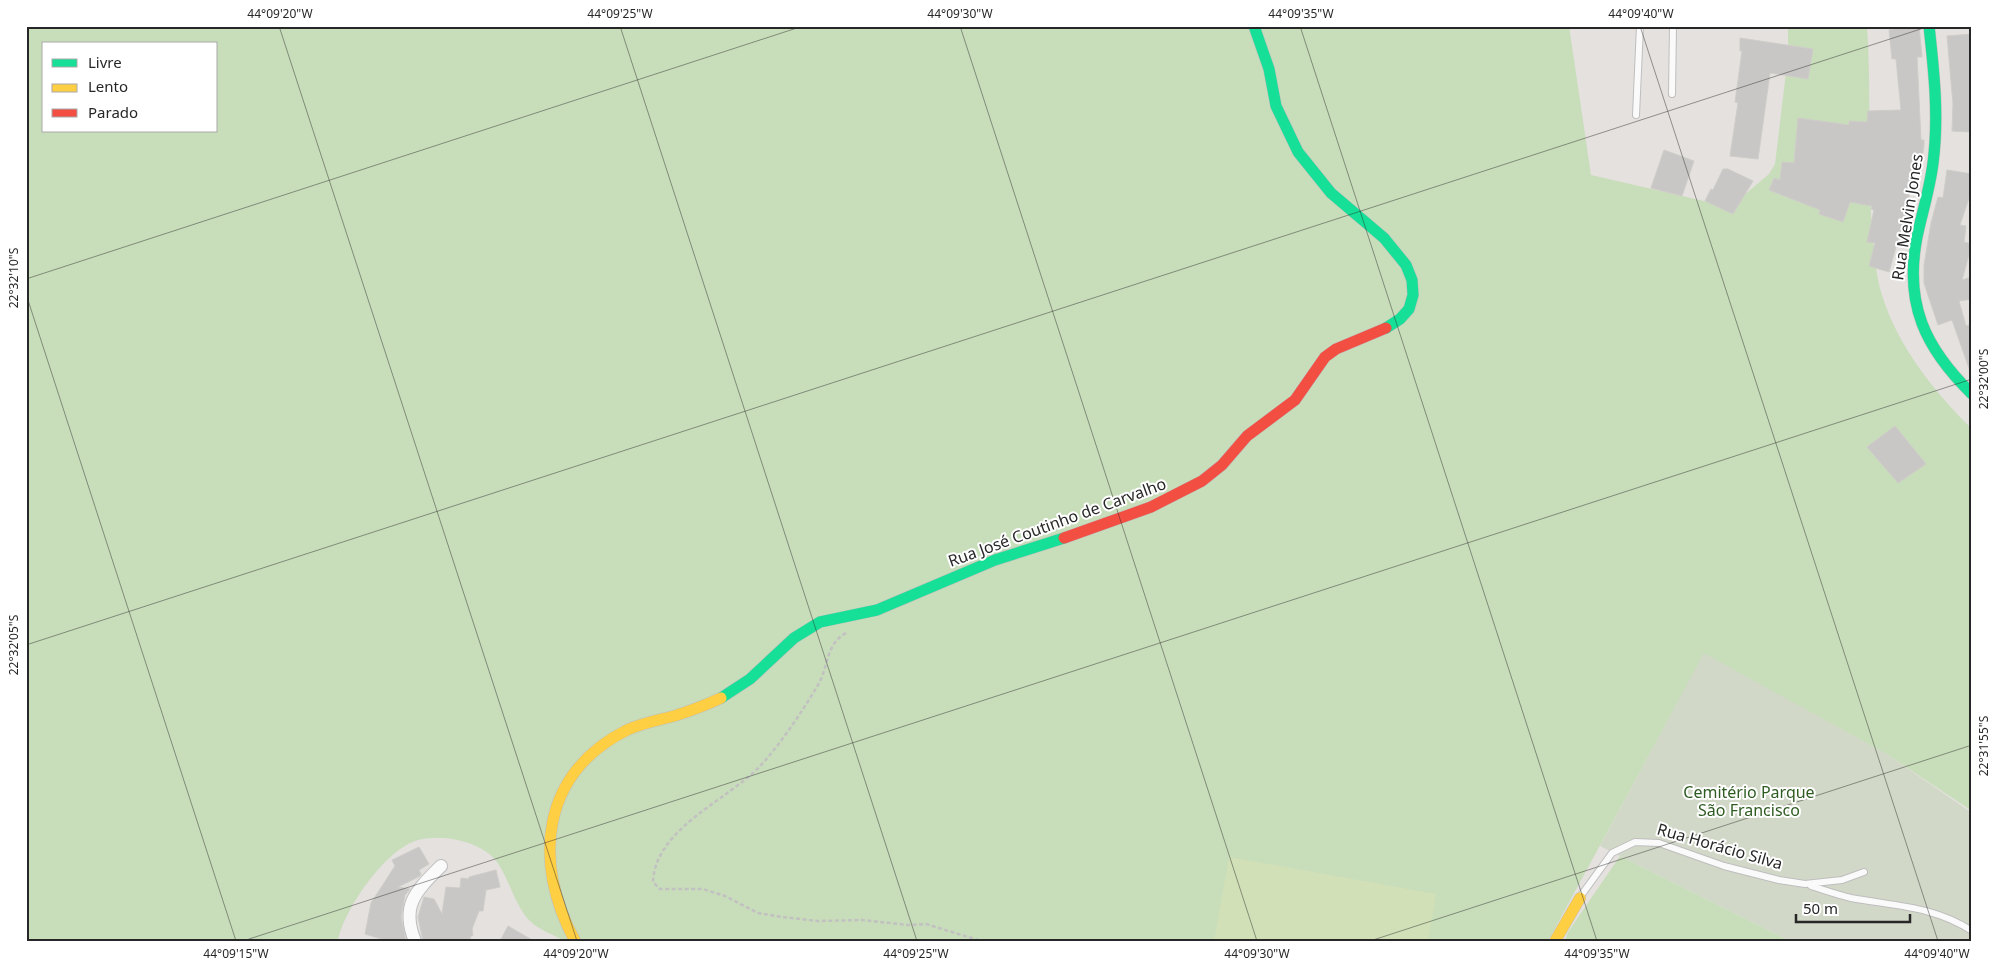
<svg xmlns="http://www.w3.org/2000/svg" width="1998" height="967" font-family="'Noto Sans',sans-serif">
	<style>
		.green { fill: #c8ddba; fill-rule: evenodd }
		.cemetery { fill: #d1d8c7 }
		.pitch { fill: #d2e0b8 }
		.building { fill: #c9c7c5; stroke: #cfcdca }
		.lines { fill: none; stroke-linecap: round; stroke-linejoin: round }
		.lane-casing { stroke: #bfbebf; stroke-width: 8 }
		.street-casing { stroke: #bfbebf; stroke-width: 14 }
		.fast-casing { stroke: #bfbebf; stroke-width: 12 }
		.slow-casing { stroke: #bfbebf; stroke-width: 12 }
		.jam-casing { stroke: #bfbebf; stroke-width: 12 }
		.path { stroke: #c2c1c1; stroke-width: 2.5; stroke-dasharray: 4 2.5; stroke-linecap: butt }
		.lane { stroke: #fbfafa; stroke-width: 6 }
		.street { stroke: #fbfafa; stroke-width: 12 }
		.fast { stroke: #16e098; stroke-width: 11 }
		.slow { stroke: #ffcf43; stroke-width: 11 }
		.jam { stroke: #f24e42; stroke-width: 11 }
		.ticks { fill: none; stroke: #272727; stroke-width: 1; stroke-opacity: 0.45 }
		.labels { text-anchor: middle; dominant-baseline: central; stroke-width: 4; stroke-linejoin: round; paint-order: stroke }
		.street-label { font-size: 16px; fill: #272727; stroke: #fff }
		.park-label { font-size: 16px; fill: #2e5b21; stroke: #fff }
		.neatline { fill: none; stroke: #272727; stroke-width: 2 }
		.ticks-label { font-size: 12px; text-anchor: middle; fill: #272727 }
	</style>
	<rect width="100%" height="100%" fill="#e4e1de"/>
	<!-- green -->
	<g class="green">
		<path d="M26 26H1569L1591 175 1730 207 1769 174 1775 164 1788 56V26H1867C1872 97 1866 168 1873 239 1875 257 1876 277 1882 295 1897 345 1935 393 1972 429V811L1888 755 1704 654 1548 941H565C554 935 537 929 529 920 512 902 506 865 488 853 469 839 437 834 415 841 384 852 344 909 338 941H26ZM44 44H216V131H44Z"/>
		<polygon points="1620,856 1790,941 1565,941 1568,932"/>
	</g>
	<!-- cemetery -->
	<polygon class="cemetery" points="1704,653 1888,755 1972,813 1972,941 1790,941 1600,846"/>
	<!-- pitch -->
	<polygon class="pitch" points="1229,857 1436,894 1428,941 1214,941"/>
	<!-- building -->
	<g class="building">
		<polygon points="1903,26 1919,26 1922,57 1917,57 1921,140 1924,140 1924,145 1920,173 1912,172 1908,205 1889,272 1869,266 1875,243 1867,242 1874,210 1871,209 1872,206 1850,202 1843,222 1819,214 1820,210 1769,190 1774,178 1780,180 1782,162 1794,163 1798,118 1849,125 1849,121 1867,122 1868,111 1901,110 1896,59 1892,59 1889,30"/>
		<polygon points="1972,34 1970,132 1952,131 1953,104 1947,36"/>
		<polygon points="1740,38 1813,49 1808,79 1770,73 1758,159 1730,156 1738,103 1735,102 1742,51 1740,51"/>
		<polygon points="1664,150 1694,161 1682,196 1651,188"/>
		<polygon points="1723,169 1728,169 1753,181 1733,214 1705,201 1711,189 1713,190"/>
		<polygon points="1947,170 1972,174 1969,198 1960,225 1966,226 1964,242 1972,244 1962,280 1972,277 1972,299 1959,301 1966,326 1972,324 1972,370 1970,371 1952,320 1938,325 1924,283 1924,265 1931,223 1938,197 1943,198"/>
		<polygon points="1895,426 1926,464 1898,483 1867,447"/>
		<polygon points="419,847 429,864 419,870 421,874 420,876 398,887 410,889 405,895 401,917 406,941 388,941 365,934 371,903 395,866 392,860"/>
		<polygon points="496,870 500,887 486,890 483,911 479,911 472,929 473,935 470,937 471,941 423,941 418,917 424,897 434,899 442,914 446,887 460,888 461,878 469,879 469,877"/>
		<polygon points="508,926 534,941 500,941"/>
	</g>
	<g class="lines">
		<!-- lane casing -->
		<g class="lane-casing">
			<g id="lane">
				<polyline points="1672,94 1673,26"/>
				<polyline points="1636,115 1640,26"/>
				<path d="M1811 886C1824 890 1838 895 1851 898 1894 906 1934 906 1972 931"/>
				<polyline points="1580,897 1612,853 1635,842 1659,843 1724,866 1779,880 1805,884 1842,880 1864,872"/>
			</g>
		</g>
		<!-- street casing -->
		<g class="street-casing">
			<path id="street" d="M415 941C400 905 417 890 441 866"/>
		</g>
		<!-- fast casing -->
		<g class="fast-casing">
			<g id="fast">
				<polyline points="1254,26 1269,69 1276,106 1298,152 1331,193 1384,238 1406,265 1412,280 1413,295 1409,309 1400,319 1386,328"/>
				<path d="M1929 26C1934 71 1939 117 1933 163 1930 188 1922 213 1917 237 1904 304 1925 348 1972 394"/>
				<polyline points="721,698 750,679 794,638 820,622 877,610 995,560 1064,538"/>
			</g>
		</g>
		<!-- slow casing -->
		<g class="slow-casing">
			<g id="slow">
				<path d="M575 941C532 862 541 773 627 730 642 723 659 720 674 716 690 711 706 705 721 698"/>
				<polyline points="1555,941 1580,898"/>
			</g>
		</g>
		<!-- jam casing -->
		<g class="jam-casing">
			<polyline id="jam" points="1064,538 1151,507 1202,481 1222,465 1247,436 1295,400 1325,357 1336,349 1386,328"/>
		</g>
		<!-- path -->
		<path class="path" d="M846 633C825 645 829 666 818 685 801 713 783 741 761 765 730 799 655 828 653 882L660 889H703L725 896 758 913 782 917 818 921 862 920 908 925 926 924 981 941"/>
		<!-- lane -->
		<use href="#lane" class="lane"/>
		<!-- street -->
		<use href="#street" class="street"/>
		<!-- fast -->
		<use href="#fast" class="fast"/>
		<!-- slow -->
		<use href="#slow" class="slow"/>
		<!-- jam -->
		<use href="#jam" class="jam"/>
	</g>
	<!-- ticks -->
	<path class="ticks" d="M279 26 577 941M620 26 917 941M960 26 1257 941M1300 26 1597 941M1640 26 1938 941M26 279 803 26M26 294 236 941M26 645 1930 26M243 941 1972 379M1370 941 1972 745"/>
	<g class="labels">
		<!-- street labels -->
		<g class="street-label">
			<text transform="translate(1907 217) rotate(-81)">Rua Melvin Jones</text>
			<text transform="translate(1057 522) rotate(-20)">Rua José Coutinho de Carvalho</text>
			<text transform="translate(1720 846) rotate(16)">Rua Horácio Silva</text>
		</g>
		<!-- park labels -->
		<g class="park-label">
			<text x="1749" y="792">Cemitério Parque<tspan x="1749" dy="18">São Francisco</tspan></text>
		</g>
	</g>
	<!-- border -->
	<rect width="1998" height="967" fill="none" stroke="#ffffff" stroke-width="55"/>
	<!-- legend -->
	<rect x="42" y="42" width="175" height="90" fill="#ffffff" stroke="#a9a9a9"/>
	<rect x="52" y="59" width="25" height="8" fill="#16e098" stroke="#a9a9a9"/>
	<text x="88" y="68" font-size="15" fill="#272727">Livre</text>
	<rect x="52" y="84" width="25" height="8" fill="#ffcf43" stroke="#a9a9a9"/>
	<text x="88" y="92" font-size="15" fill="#272727">Lento</text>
	<rect x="52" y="109" width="25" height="8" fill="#f24e42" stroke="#a9a9a9"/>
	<text x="88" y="118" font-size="15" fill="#272727">Parado</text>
	<!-- scale -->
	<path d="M1796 914v8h114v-8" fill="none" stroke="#272727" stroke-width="2.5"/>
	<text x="1803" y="914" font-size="15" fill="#272727" stroke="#ffffff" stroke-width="4" paint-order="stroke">50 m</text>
	<rect x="28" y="28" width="1942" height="912" class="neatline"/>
	<g class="ticks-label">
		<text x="280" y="18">44°09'20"W</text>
		<text x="620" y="18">44°09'25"W</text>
		<text x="960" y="18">44°09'30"W</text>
		<text x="1301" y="18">44°09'35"W</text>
		<text x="1641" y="18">44°09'40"W</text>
		<text transform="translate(14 278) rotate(-90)" y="4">22°32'10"S</text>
		<text transform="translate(1984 379) rotate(-90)" y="4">22°32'00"S</text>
		<text transform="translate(14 645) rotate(-90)" y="4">22°32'05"S</text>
		<text transform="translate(1984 746) rotate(-90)" y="4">22°31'55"S</text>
		<text x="236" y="958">44°09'15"W</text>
		<text x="576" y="958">44°09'20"W</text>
		<text x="916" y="958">44°09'25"W</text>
		<text x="1257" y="958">44°09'30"W</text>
		<text x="1597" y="958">44°09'35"W</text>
		<text x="1937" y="958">44°09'40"W</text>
	</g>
</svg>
